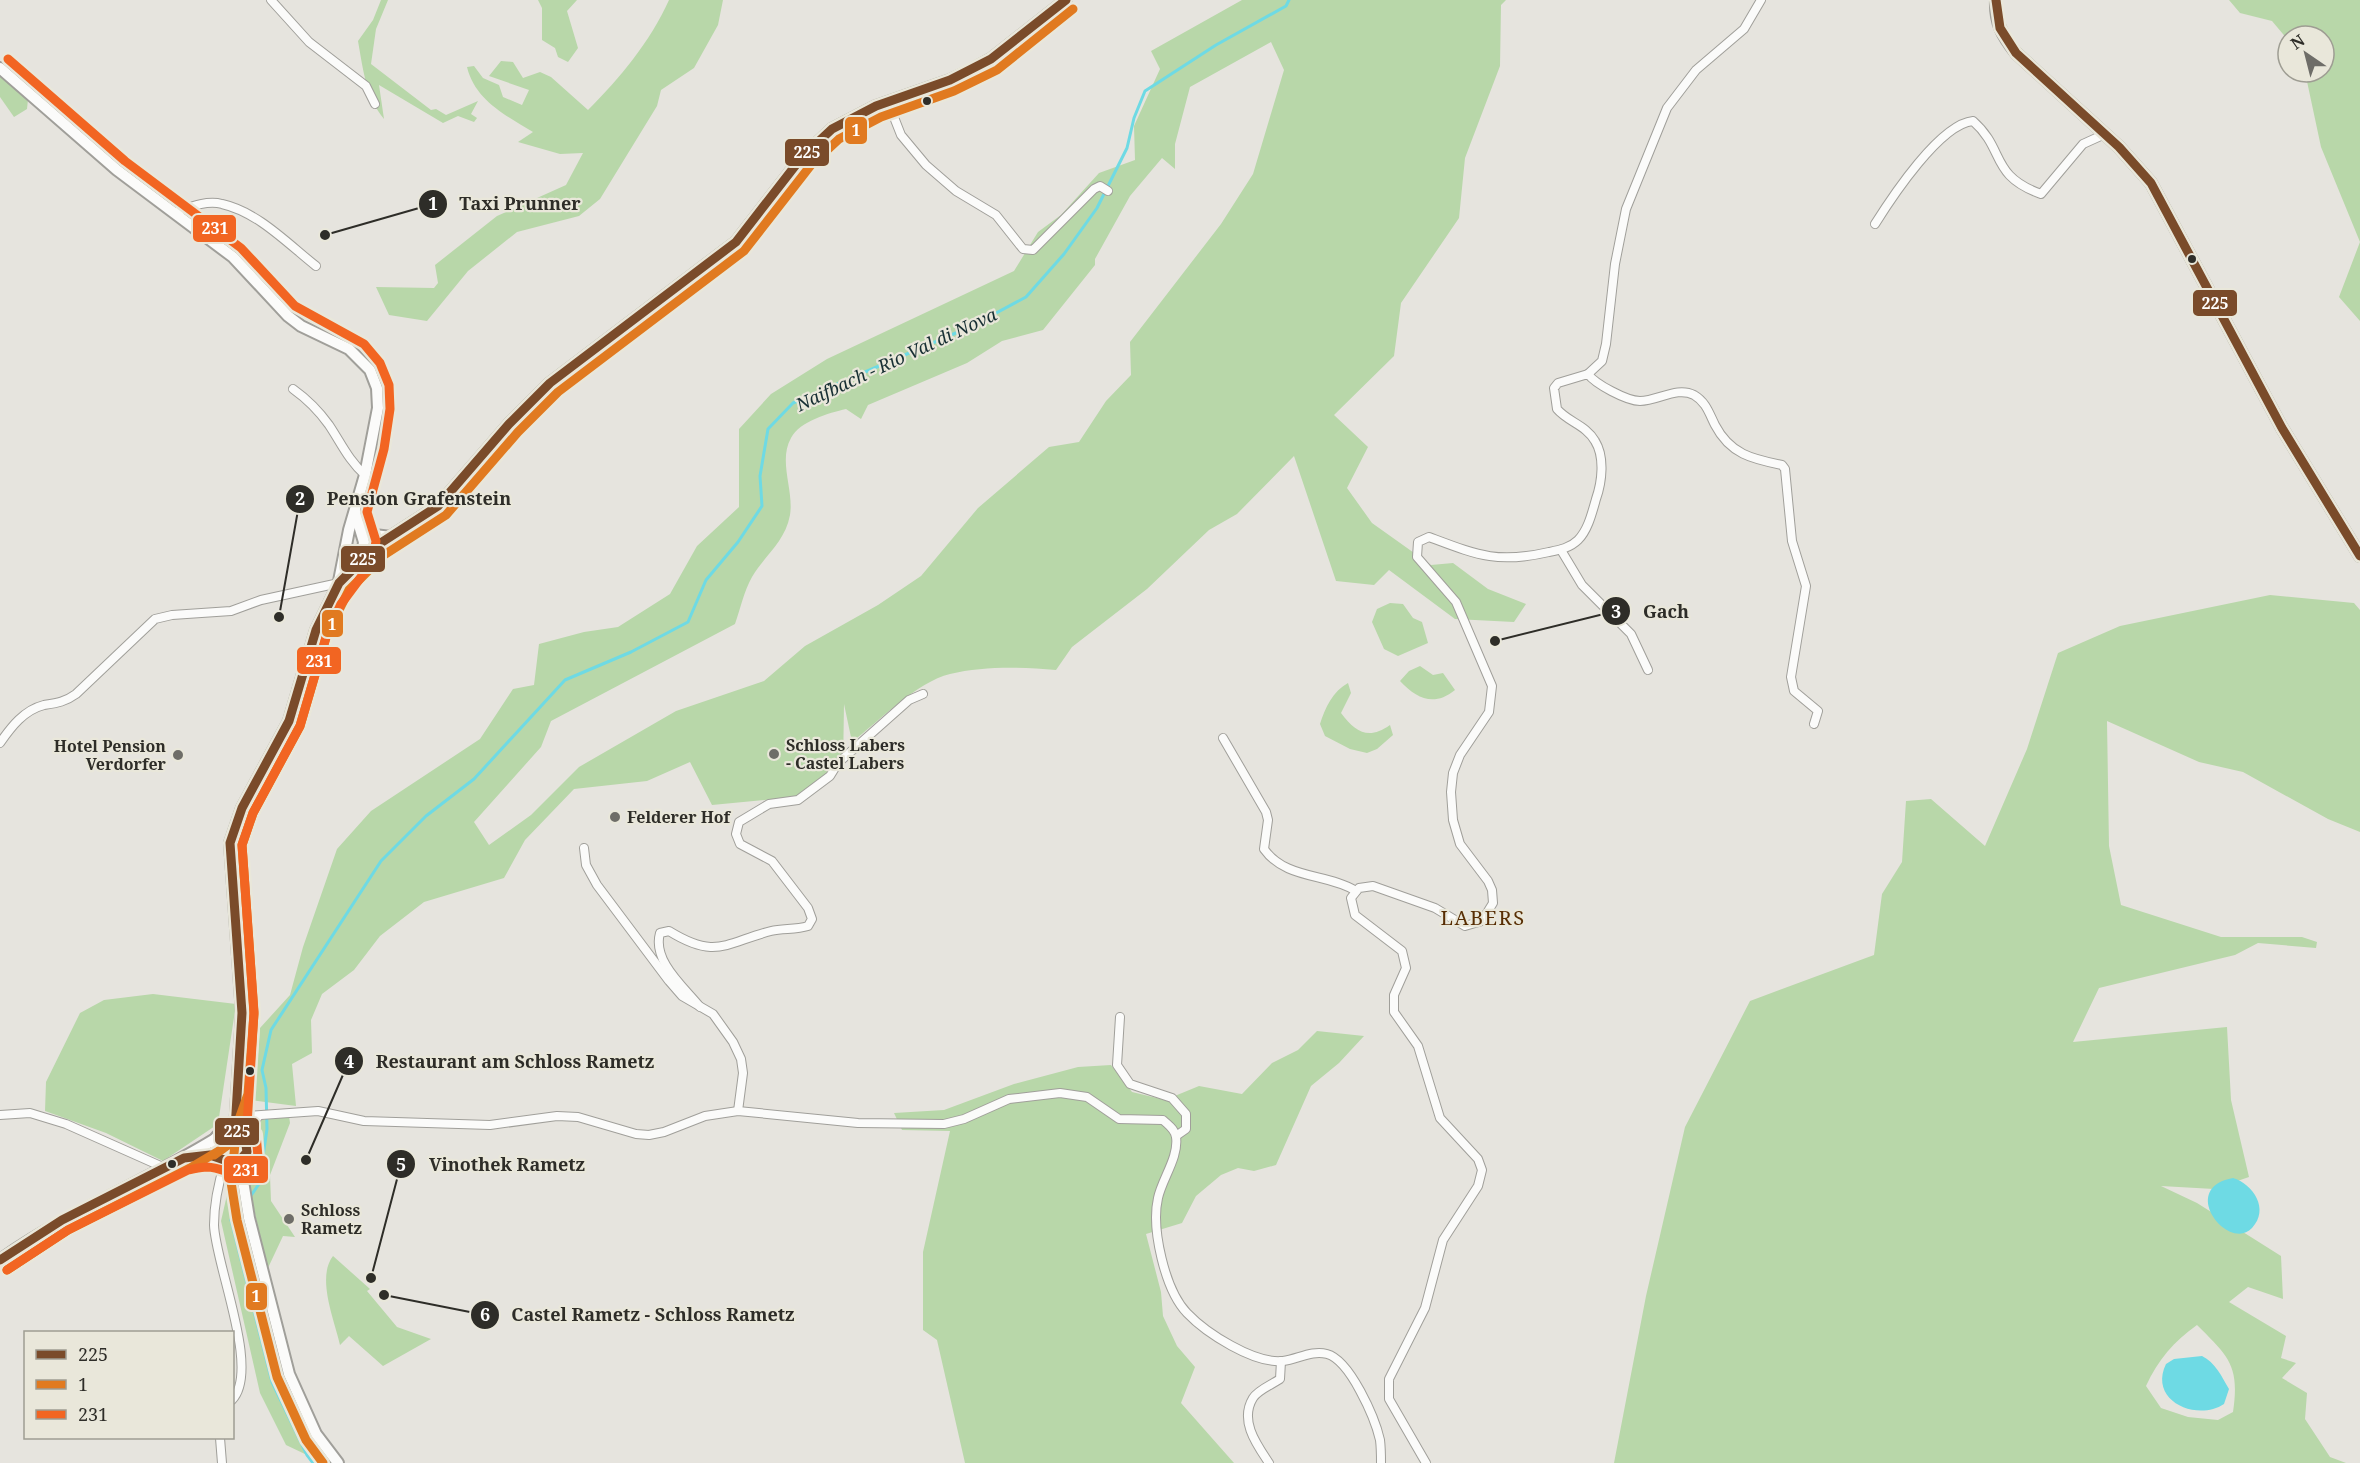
<svg xmlns="http://www.w3.org/2000/svg" width="2360" height="1463" font-family="'Noto Serif',serif">
	<style>
		.green { fill: #b8d7a9; fill-rule: evenodd }
		.water { fill: #6edae4 }
		.lines { fill: none; stroke-linecap: round; stroke-linejoin: round }
		.stream { stroke: #6edae4; stroke-width: 3 }
		.street-casing { stroke: #a09f9a; stroke-width: 10 }
		.secondary-casing { stroke: #a09f9a; stroke-width: 14 }
		.street { stroke: #fbfbfa; stroke-width: 8 }
		.secondary { stroke: #fbfbfa; stroke-width: 10 }
		.bus-1-casing { stroke: #e9e7da; stroke-width: 14 }
		.bus-2-casing { stroke: #e9e7da; stroke-width: 14 }
		.bus-3-casing { stroke: #e9e7da; stroke-width: 14 }
		.bus-1 { stroke: #7a4b2a; stroke-width: 9 }
		.bus-2 { stroke: #e17a20; stroke-width: 9 }
		.bus-3 { stroke: #f26522; stroke-width: 9 }
		.bus-dot { fill: #2e2d28; stroke: #e9e7da; stroke-width: 2 }
		.poi-dot { fill: #6e6d68; stroke: #e9e7da; stroke-width: 2 }
		.labels { text-anchor: middle; dominant-baseline: central; stroke-width: 4.5; stroke-linejoin: round; paint-order: stroke }
		.poi-label { font-size: 16px; font-weight: bold; fill: #2e2d28; stroke: #e9e7da; text-anchor: start }
		.water-label { font-size: 18px; font-style: italic; fill: #172f33; stroke: #e9e7da }
		.quarter-label { font-size: 20px; letter-spacing: 1.5px; fill: #582e04; stroke: #e9e7da }
		.leader { fill: none; stroke: #2e2d28; stroke-width: 2 }
		.callout-dot { fill: #2e2d28; stroke: #e9e7da; stroke-width: 2 }
		.mark-label { font-size: 18px; text-anchor: middle; font-weight: bold; fill: #fff }
		.callout-label { font-size: 18px; text-anchor: middle; font-weight: bold; fill: #2e2d28; stroke: #e9e7da; stroke-width: 4.5; stroke-linejoin: round; paint-order: stroke }
		.line-badge { stroke: #e9e7da; stroke-width: 2 }
		.badge-label { font-size: 16px; text-anchor: middle; font-weight: bold; fill: #fff }
	</style>
	<rect width="100%" height="100%" fill="#e6e4de"/>
	<!-- green -->
	<g class="green">
		<path d="M381 0H388L376 29 371 64 431 110 436 109 446 115 478 101 471 114 477 118 474 122 458 116 443 123 379 85 384 119C366 97 363 69 358 41L373 20Z"/>
		<polygon points="538,0 577,0 567,11 578,48 568,62 558,57 555,48 542,40 542,8"/>
		<path d="M669 0H723L718 25 694 68 661 90 657 106 600 199 579 216 517 232 468 271 427 321 389 315 376 287 434 288 438 283 435 265 497 216 566 185 583 153 560 154 518 142 533 132C505 115 475 100 467 67L474 66 483 78 499 85 503 97 522 105 529 90 489 76 501 61 513 62 523 78 540 72 551 77 588 110C620 78 650 42 669 0Z"/>
		<path d="M1242 0H1506L1501 5 1500 66 1465 158 1459 218 1401 303 1394 356 1334 415 1368 447 1347 488 1372 523 1431 565 1453 563 1488 589 1526 604 1514 622 1455 619 1389 570 1374 585 1336 581 1294 456 1237 514 1209 530 1147 589 1072 647 1056 670C1022 667 983 666 950 674 917 682 879 721 852 742L844 704 843 768 816 781 797 797 712 805 690 762 647 781 574 789 525 840 504 878 424 902 380 936 354 970 322 994 311 1020 312 1053 292 1064 296 1106 251 1100 248 1081 260 1028 290 995 303 947 337 849 371 811 480 739 513 689 534 685 539 644 584 632 618 627 670 594 697 546 739 507V429L771 394 827 359 1014 271 1038 232 1061 215 1099 173 1135 160 1134 126 1160 69 1151 51ZM1271 42 1284 70 1253 174 1221 224 1130 342 1131 375 1106 401 1079 442 1049 447 978 508 921 576 878 605 805 646 764 681 676 711 579 767 531 815 489 845 474 822 541 747 551 721 735 624C740 610 744 591 752 577 765 555 785 542 790 515 794 490 778 461 791 438 800 421 829 413 846 409L861 419 868 405 967 363 1002 341 1043 330 1095 265V259L1130 196 1162 158 1175 169V144L1190 87Z"/>
		<polygon points="2229,0 2360,0 2360,321 2339,297 2360,242 2321,147 2305,72 2324,72 2324,36 2288,36 2288,40 2272,21 2240,13"/>
		<polygon points="0,68 29,90 27,109 14,117 0,97"/>
		<path d="M2270 595 2354 603 2360 610V832L2328 819 2243 772 2199 762 2107 721 2109 846 2121 905 2221 937H2302L2317 942 2316 948 2258 943 2235 955 2099 988 2073 1042 2227 1027 2231 1100 2249 1177 2214 1189 2161 1186 2197 1203 2281 1256 2283 1299 2248 1287 2229 1302 2286 1336 2281 1358 2296 1363 2282 1378 2307 1393 2305 1419 2330 1457 2346 1463H1614L1646 1296 1685 1127 1750 1001 1874 955 1882 894 1902 862 1906 801 1931 799 1985 846 2027 749 2058 653 2120 626ZM2197 1325C2228 1356 2240 1365 2233 1412L2218 1420 2188 1417 2161 1408 2146 1386C2158 1360 2174 1341 2197 1325Z"/>
		<polygon points="1390,603 1403,604 1413,618 1422,622 1428,643 1398,656 1384,649 1372,622 1377,609"/>
		<path d="M1420 666 1433 675 1443 673 1455 690C1434 707 1417 699 1400 681L1409 671Z"/>
		<path d="M1348 683 1351 693 1341 713C1356 733 1369 740 1390 725L1393 735 1377 749 1367 753 1350 749 1325 736 1320 724C1325 708 1333 691 1348 683Z"/>
		<polygon points="153,994 236,1004 218,1124 163,1161 106,1133 45,1111 46,1082 80,1013 104,1000"/>
		<polygon points="1317,1031 1364,1036 1339,1063 1311,1086 1276,1165 1254,1171 1238,1168 1221,1175 1196,1196 1182,1223 1146,1234 1161,1292 1163,1316 1177,1346 1195,1367 1181,1403 1234,1463 965,1463 937,1340 923,1330 923,1252 950,1131 902,1130 894,1113 944,1110 1014,1084 1078,1067 1111,1065 1132,1092 1165,1100 1199,1086 1242,1094 1272,1063 1298,1050"/>
		<polygon points="289,1116 290,1123 270,1175 271,1201 295,1237 283,1236 267,1270 247,1176 249,1130 262,1120"/>
		<polygon points="232,1173 241,1235 263,1301 278,1361 306,1437 307,1455 286,1445 260,1393 221,1221"/>
		<path d="M333 1256 370 1289 367 1291 397 1327 431 1339 383 1366 349 1336 340 1345C335 1321 316 1278 333 1256Z"/>
	</g>
	<!-- water -->
	<g class="water">
		<path d="M2233 1178C2253 1184 2270 1209 2252 1228 2229 1253 2177 1188 2233 1178Z"/>
		<path d="M2202 1356C2215 1362 2222 1377 2229 1389L2224 1404C2197 1422 2148 1401 2166 1364L2174 1359Z"/>
	</g>
	<g class="lines">
		<!-- stream -->
		<g class="stream">
			<polyline points="250,1197 259,1184 267,1129 266,1088 262,1070 271,1030 381,861 426,816 474,779 565,680 631,652 688,622 706,580 738,542 762,506 760,476 768,429 793,403 972,326 1026,297 1064,254 1097,208 1127,148 1134,118 1145,91 1216,45 1286,6 1289,0"/>
			<polyline points="244,1204 231,1220 272,1382 307,1455 313,1463"/>
		</g>
		<!-- street casing -->
		<g class="street-casing">
			<g id="street">
				<polyline points="271,0 309,42 366,86 375,104"/>
				<polyline points="888,102 901,135 926,165 956,191 996,215 1023,249 1033,250 1094,189 1100,186 1108,191"/>
				<path d="M176 212C190 207 207 200 222 204 258 212 288 244 316 266"/>
				<path d="M1875 224C1892 197 1940 124 1973 121 2006 150 1989 175 2041 194L2083 144 2105 134"/>
				<polyline points="1588,374 1602,361 1606,344 1615,264 1626,209 1667,108 1696,70 1744,29 1761,0"/>
				<path d="M293 389C307 399 319 411 329 425 341 443 349 461 365 475"/>
				<polyline points="1561,550 1582,585 1631,634 1648,670"/>
				<path d="M1223 738 1266 812 1268 820 1264 849C1286 880 1327 873 1356 891"/>
				<path d="M0 743C11 727 24 710 44 705 57 703 65 702 76 694L155 619 172 615 231 611 261 600 339 583"/>
				<polyline points="584,848 586,865 597,885 669,981 682,996 713,1014 733,1042 741,1059 743,1073 738,1111"/>
				<path d="M700 1007C684 987 652 961 660 933L669 931C716 960 725 943 771 931 783 928 795 930 808 926L812 919 808 908 772 861 740 844 736 834 739 822 769 804 798 800 830 776 838 763 909 700 923 694"/>
				<polyline points="1120,1017 1117,1065 1130,1084 1172,1098 1186,1114 1186,1129 1176,1136"/>
				<path d="M236 1103 247 1116 318 1111 364 1121 490 1125 557 1116 578 1117 636 1134 649 1135 664 1132 705 1116 738 1111 858 1123 944 1124 964 1119 1009 1099 1060 1093 1087 1097 1119 1119 1163 1120C1168 1125 1175 1129 1176 1137 1179 1157 1162 1179 1158 1198 1151 1229 1165 1290 1187 1313 1206 1333 1254 1364 1283 1361 1298 1359 1312 1350 1327 1354 1350 1360 1375 1418 1380 1440 1381 1448 1381 1456 1381 1463"/>
				<polyline points="0,1115 30,1113 66,1124 165,1168"/>
				<polyline points="247,1141 246,1131 258,1117"/>
				<path d="M225 1162C219 1181 214 1204 214 1225 215 1264 261 1370 232 1400"/>
				<polyline points="220,1438 222,1463"/>
				<path d="M1269 1463C1257 1445 1239 1421 1253 1398 1258 1390 1271 1385 1280 1379L1281 1361"/>
				<path d="M1426 1463 1389 1399V1379L1425 1308 1443 1240 1478 1186 1482 1170 1478 1159 1440 1118 1418 1046 1394 1012V995L1406 968 1402 951 1355 915 1351 898 1359 888 1373 886 1435 908 1465 926 1482 921 1493 903 1492 890 1488 881 1460 844 1453 820 1451 792 1453 773 1460 755 1489 712 1492 686 1456 602 1417 557 1418 542 1429 537C1477 555 1497 564 1549 552 1559 550 1570 548 1578 540 1588 530 1592 513 1596 499 1602 482 1605 457 1595 441 1586 425 1568 422 1557 409L1554 388 1558 383 1588 374C1595 384 1627 401 1640 401 1658 401 1677 386 1694 395 1706 402 1709 413 1715 425 1730 454 1752 459 1782 465L1785 469 1792 541 1806 586 1791 677 1794 691 1818 711 1814 724"/>
			</g>
		</g>
		<!-- secondary casing -->
		<g class="secondary-casing">
			<g id="secondary">
				<path d="M1996 0C1995 23 2002 35 2016 53L2119 147 2151 183 2282 428 2360 556"/>
				<polyline points="0,68 117,170 233,257 288,316 301,326 349,349 370,370 377,388 378,408 365,475 349,530 339,581"/>
				<polyline points="355,512 364,542 362,557"/>
				<polyline points="360,526 366,534 391,537"/>
				<polyline points="235,1130 242,1013 230,843 242,808 289,721 316,630 339,583 376,546 438,506 509,424 550,383 736,242 802,157 832,129 876,106 950,80 971,70 991,59 1066,0"/>
				<path d="M247 1152 240 1160 225 1162 216 1153 215 1139C225 1124 245 1128 248 1146L243 1181 249 1218 289 1374 316 1434 338 1463"/>
				<path d="M0 1260C68 1212 145 1182 215 1139"/>
			</g>
		</g>
		<!-- street -->
		<use href="#street" class="street"/>
		<!-- secondary -->
		<use href="#secondary" class="secondary"/>
		<!-- bus-1 casing -->
		<g class="bus-1-casing">
			<g id="bus-1">
				<polyline points="1996,0 2000,28 2016,53 2119,147 2151,183 2282,428 2360,556"/>
				<polyline points="0,1260 62,1220 184,1158 210,1155 230,1162 240,1160 247,1152 245,1138 235,1130 242,1013 230,843 242,808 289,721 316,630 339,583 376,546 438,506 509,424 550,383 736,242 802,157 832,129 876,106 950,80 991,59 1066,0"/>
			</g>
		</g>
		<!-- bus-2 casing -->
		<g class="bus-2-casing">
			<g id="bus-2">
				<polyline points="214,1155 232,1142 235,1144 231,1182 237,1220 277,1377 306,1440 323,1463"/>
				<polyline points="7,1270 68,1230 190,1168 222,1149 233,1136 248,1094 254,1014 242,845 253,813 300,726 327,634 349,590 384,555 446,515 518,432 558,392 744,251 811,165 839,139 881,117 954,91 997,70 1073,9"/>
			</g>
		</g>
		<!-- bus-3 casing -->
		<g class="bus-3-casing">
			<path id="bus-3" d="M7 1270 68 1230 188 1170C194 1169 201 1167 207 1167 231 1168 238 1186 258 1157L256 1134 247 1125 254 1012 242 845 253 813 300 726 327 634 341 604 373 561 376 541 367 512 384 449 390 409 389 385 380 363 364 344 295 306 241 248 125 161 8 59"/>
		</g>
		<!-- bus-1 -->
		<use href="#bus-1" class="bus-1"/>
		<!-- bus-2 -->
		<use href="#bus-2" class="bus-2"/>
		<!-- bus-3 -->
		<use href="#bus-3" class="bus-3"/>
	</g>
	<!-- markers -->
	<g class="bus-dot">
		<circle cx="927" cy="101" r="5"/>
		<circle cx="2192" cy="259" r="5"/>
		<circle cx="250" cy="1071" r="5"/>
		<circle cx="172" cy="1164" r="5"/>
	</g>
	<g class="poi-dot">
		<circle cx="774" cy="754" r="6"/>
		<circle cx="178" cy="755" r="6"/>
		<circle cx="615" cy="817" r="6"/>
		<circle cx="289" cy="1219" r="6"/>
	</g>
	<g class="labels">
		<!-- poi labels -->
		<g class="poi-label">
			<text x="786" y="745">Schloss Labers<tspan x="786" dy="18">- Castel Labers</tspan></text>
			<text x="166" y="746" text-anchor="end">Hotel Pension<tspan x="166" dy="18">Verdorfer</tspan></text>
			<text x="627" y="817">Felderer Hof</text>
			<text x="301" y="1210">Schloss<tspan x="301" dy="18">Rametz</tspan></text>
		</g>
		<!-- water labels -->
		<g class="water-label">
			<text transform="translate(896 359) rotate(-25)">Naifbach - Rio Val di Nova</text>
		</g>
		<!-- quarter labels -->
		<g class="quarter-label">
			<text x="1483" y="917">LABERS</text>
		</g>
	</g>
	<!-- callouts -->
	<path class="leader" d="M325 235L433 204M279 617L300 499M1495 641L1616 611M306 1160L349 1061M371 1278L401 1164M384 1295L485 1315"/>
	<g class="callout-dot">
		<circle cx="325" cy="235" r="6"/>
		<circle cx="279" cy="617" r="6"/>
		<circle cx="1495" cy="641" r="6"/>
		<circle cx="306" cy="1160" r="6"/>
		<circle cx="371" cy="1278" r="6"/>
		<circle cx="384" cy="1295" r="6"/>
		<circle cx="433" cy="204" r="15"/>
		<circle cx="300" cy="499" r="15"/>
		<circle cx="1616" cy="611" r="15"/>
		<circle cx="349" cy="1061" r="15"/>
		<circle cx="401" cy="1164" r="15"/>
		<circle cx="485" cy="1315" r="15"/>
	</g>
	<g class="mark-label">
		<text x="433" y="210">1</text>
		<text x="300" y="505">2</text>
		<text x="1616" y="618">3</text>
		<text x="349" y="1068">4</text>
		<text x="401" y="1171">5</text>
		<text x="485" y="1321">6</text>
	</g>
	<g class="callout-label">
		<text x="520" y="210">Taxi Prunner</text>
		<text x="419" y="505">Pension Grafenstein</text>
		<text x="1666" y="618">Gach</text>
		<text x="515" y="1068">Restaurant am Schloss Rametz</text>
		<text x="507" y="1171">Vinothek Rametz</text>
		<text x="653" y="1321">Castel Rametz - Schloss Rametz</text>
	</g>
	<g class="line-badge">
		<rect x="844" y="116" width="24" height="29" rx="6" fill="#e17a20"/>
		<rect x="784" y="138" width="46" height="29" rx="6" fill="#7a4b2a"/>
		<rect x="192" y="214" width="45" height="29" rx="6" fill="#f26522"/>
		<rect x="2192" y="289" width="46" height="28" rx="6" fill="#7a4b2a"/>
		<rect x="340" y="545" width="46" height="28" rx="6" fill="#7a4b2a"/>
		<rect x="321" y="609" width="23" height="29" rx="6" fill="#e17a20"/>
		<rect x="296" y="646" width="46" height="29" rx="6" fill="#f26522"/>
		<rect x="214" y="1117" width="46" height="29" rx="6" fill="#7a4b2a"/>
		<rect x="223" y="1155" width="46" height="29" rx="6" fill="#f26522"/>
		<rect x="245" y="1282" width="23" height="29" rx="6" fill="#e17a20"/>
	</g>
	<g class="badge-label">
		<text x="856" y="136">1</text>
		<text x="807" y="158">225</text>
		<text x="215" y="234">231</text>
		<text x="2215" y="309">225</text>
		<text x="363" y="565">225</text>
		<text x="332" y="630">1</text>
		<text x="319" y="667">231</text>
		<text x="237" y="1137">225</text>
		<text x="246" y="1176">231</text>
		<text x="256" y="1302">1</text>
	</g>
	<!-- legend -->
	<rect x="24" y="1331" width="210" height="108" fill="#e9e7da" stroke="#9e9d93" stroke-width="1.5"/>
	<rect x="36" y="1350" width="30" height="9" fill="#7a4b2a" stroke="#9e9d93" stroke-width="1.5"/>
	<text x="78" y="1361" font-size="18" fill="#2e2d28">225</text>
	<rect x="36" y="1380" width="30" height="9" fill="#e17a20" stroke="#9e9d93" stroke-width="1.5"/>
	<text x="78" y="1391" font-size="18" fill="#2e2d28">1</text>
	<rect x="36" y="1410" width="30" height="9" fill="#f26522" stroke="#9e9d93" stroke-width="1.5"/>
	<text x="78" y="1421" font-size="18" fill="#2e2d28">231</text>
	<!-- north arrow -->
	<g transform="translate(2306 54) rotate(325)"><circle r="28" fill="#e9e7da" stroke="#9e9d93" stroke-width="1.5"/>
	<path d="M0-4.5L10 22L0 15L-10 22Z" fill="#6e6d68"/>
	<text y="-9" font-size="16" font-weight="bold" text-anchor="middle" fill="#2e2d28">N</text>
	</g>
</svg>
